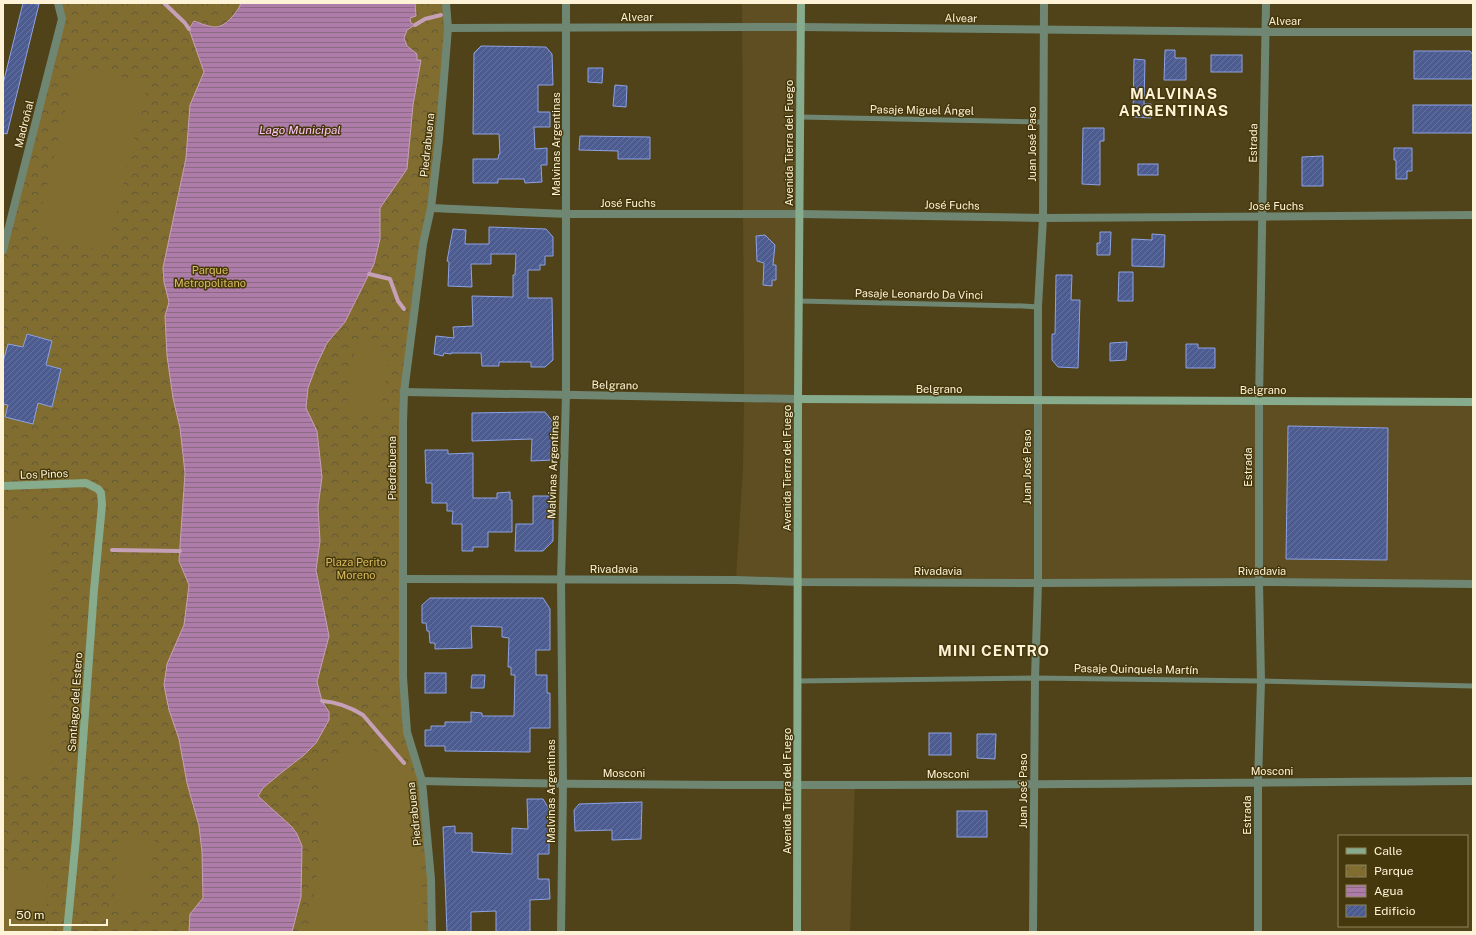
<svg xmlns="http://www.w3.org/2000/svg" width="1476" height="935" font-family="'Public Sans',sans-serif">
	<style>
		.built { fill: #5e4e21 }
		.park { fill: url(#park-crowns) }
		.garden { fill: #816d30 }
		.water { fill: url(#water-rules); stroke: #c6a0b6 }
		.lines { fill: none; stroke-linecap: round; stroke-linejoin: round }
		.stream { stroke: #c6a0b6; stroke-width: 4 }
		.building { fill: url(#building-hatch); stroke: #8da2e5 }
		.lane { stroke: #6f8673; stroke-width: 5 }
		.street { stroke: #6f8673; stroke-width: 8 }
		.secondary { stroke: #86ab8d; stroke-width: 8 }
		.labels { text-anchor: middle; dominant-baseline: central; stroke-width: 3; stroke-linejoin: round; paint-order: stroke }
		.street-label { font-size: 11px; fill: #fef3d6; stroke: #45380d }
		.park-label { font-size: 11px; fill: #dbbc60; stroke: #45380d }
		.water-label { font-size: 12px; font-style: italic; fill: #ffc4f7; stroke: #45380d }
		.district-label { font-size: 15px; font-weight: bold; letter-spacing: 1px; fill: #fef3d6; stroke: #45380d }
	</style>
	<defs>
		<pattern id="park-crowns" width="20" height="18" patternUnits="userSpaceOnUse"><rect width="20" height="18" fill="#816d30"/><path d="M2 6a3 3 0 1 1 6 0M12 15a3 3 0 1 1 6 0" fill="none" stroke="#645939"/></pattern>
		<pattern id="water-rules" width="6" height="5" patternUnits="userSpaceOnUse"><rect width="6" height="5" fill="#ae7ca8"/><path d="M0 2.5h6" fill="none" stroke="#8c6a84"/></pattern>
		<pattern id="building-hatch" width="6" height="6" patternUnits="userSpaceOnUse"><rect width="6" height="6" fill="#4c5b90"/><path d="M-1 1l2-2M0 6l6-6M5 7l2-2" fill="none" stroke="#67739f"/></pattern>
	</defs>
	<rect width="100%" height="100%" fill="#504219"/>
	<!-- built -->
	<g class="built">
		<polygon points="742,3 801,3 798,399 1473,402 1473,584 736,580 743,466 744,398"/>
		<polygon points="798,784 855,785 850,932 797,932"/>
	</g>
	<!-- park -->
	<polygon class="park" points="58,3 446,3 439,140 404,392 407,732 422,781 432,932 3,932 3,250 62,19"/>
	<!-- garden -->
	<g class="garden">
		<polygon points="77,65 148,83 107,252 35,234"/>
		<polygon points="356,343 390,349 380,417 346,411"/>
		<polygon points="3,520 51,520 52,771 3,771"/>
		<path d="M360 748C377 750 393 754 403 769 416 788 416 812 418 834 422 867 423 899 425 932H306L310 919 318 867 321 835 322 778 331 758 353 749Z"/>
		<polygon points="118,837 154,839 149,909 114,907"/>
		<polygon points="3,873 48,874 46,932 3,932"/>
	</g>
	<!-- water -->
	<path class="water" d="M241 3H415L416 16 410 18 411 23 415 25 407 30 404 38 407 46 417 54V60H421L413 105 407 169 380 208V239L374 264 345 322 327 343 317 364 308 388 306 408 317 431 322 477 318 507 320 541 316 570 329 636 317 682 322 701 329 712V720L316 743 304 755 281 773 263 788 258 796 292 827 297 834 302 846 301 897 292 932H189L190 914 203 898 202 852 199 826 187 783 179 739 169 710 164 685 167 664 184 625 189 585 179 561 185 473 180 428 173 398 167 356 165 316 169 302 164 282 163 268 186 158 190 105 204 72 189 29 194 21C211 27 219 32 232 17 236 12 239 9 241 3Z"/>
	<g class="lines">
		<!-- stream -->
		<g class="stream">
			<polyline points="164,3 185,23 189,29"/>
			<polyline points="415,25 425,19 441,15"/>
			<polyline points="369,274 390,279 398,301 404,309"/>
			<polyline points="112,550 180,551"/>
			<path d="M322 701C337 702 350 707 363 715L404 763"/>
		</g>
	</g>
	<!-- building -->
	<g class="building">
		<polygon points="23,3 39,4 7,134 3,133 3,84"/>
		<polygon points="481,46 546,47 552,54 553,85 538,85 538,112 550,112 550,127 534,127 535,149 547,148 547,165 541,165 542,182 525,183 524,179 498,179 498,183 473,183 473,159 498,159 499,154 500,154 499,134 473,134 474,53"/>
		<polygon points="1165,50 1175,50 1175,58 1186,58 1186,80 1164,80"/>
		<polygon points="1414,51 1470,51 1473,55 1473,79 1414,79"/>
		<rect x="1211" y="55" width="31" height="17"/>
		<polygon points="1134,59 1145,60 1144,104 1151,104 1151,118 1133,117"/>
		<polygon points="588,68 603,68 602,83 588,82"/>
		<polygon points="615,85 627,86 626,107 613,106"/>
		<rect x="1413" y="105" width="60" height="28"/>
		<polygon points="1083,128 1104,128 1104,141 1100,141 1100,185 1082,184"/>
		<polygon points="580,136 650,137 650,159 618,159 618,151 579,150"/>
		<polygon points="1394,148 1412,148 1412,171 1407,171 1407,179 1396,179 1396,160 1394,160"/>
		<polygon points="1323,156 1323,186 1302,186 1302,157"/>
		<rect x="1138" y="164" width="20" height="11"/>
		<polygon points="489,227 546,229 553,237 553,256 545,256 545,265 540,265 540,270 528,270 528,298 552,298 553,360 545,367 531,367 531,362 499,362 499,366 482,366 481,353 451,353 451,354 444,353 443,356 434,354 436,336 454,338 453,327 473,326 472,296 513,297 513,275 515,275 516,254 491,254 491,264 471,264 472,287 448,286 449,262 447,261 453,229 466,230 465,244 489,244"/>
		<polygon points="1100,232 1111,232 1110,255 1097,255 1097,243 1100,243"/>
		<polygon points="1152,234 1165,235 1164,267 1132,266 1132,239 1152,240"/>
		<polygon points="765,235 775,245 773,265 776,265 776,280 772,280 772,286 763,285 764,263 757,261 756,236"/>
		<polygon points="1119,272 1133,272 1133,301 1118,301"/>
		<polygon points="1056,275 1072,275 1071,300 1080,300 1078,368 1058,367 1052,360 1052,334 1055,334"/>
		<polygon points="27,334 52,341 46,365 61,369 52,407 38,403 33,424 5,417 8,405 3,404 3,362 8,344 23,347"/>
		<polygon points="1127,342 1126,360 1110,361 1110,343"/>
		<polygon points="1186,344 1198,344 1198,348 1215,348 1215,368 1186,368"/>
		<polygon points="531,412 545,412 553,422 553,460 531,461 532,439 472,441 472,413"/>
		<polygon points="1288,426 1388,428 1387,560 1286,559"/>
		<polygon points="425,450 448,450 448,454 473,453 473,498 497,498 497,493 510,492 510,500 512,500 512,532 488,532 488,547 473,547 473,551 462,551 462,524 452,524 453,511 447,511 447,503 432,503 432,483 426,483"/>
		<polygon points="533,496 553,496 553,541 543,551 515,551 516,524 533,524"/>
		<polygon points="430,598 543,598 550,609 550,650 536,650 536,675 547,675 547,693 550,693 550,728 530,728 530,752 445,751 445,746 425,746 425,730 431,730 431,726 445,726 445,722 471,722 471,712 482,713 482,716 514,716 515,675 511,675 511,667 508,667 509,638 502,637 502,627 471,626 472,648 435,649 435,643 430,643 429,631 427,631 426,623 422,623 422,605"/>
		<rect x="425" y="673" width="21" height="20"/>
		<polygon points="472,675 485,675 484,688 471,688"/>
		<rect x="929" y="733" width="22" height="22"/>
		<polygon points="977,734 996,734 995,759 977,758"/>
		<polygon points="527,799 543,799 549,809 549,854 538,854 538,879 549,879 550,899 530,900 530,932 496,932 496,911 471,912 471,932 447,932 443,827 455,826 455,833 472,833 472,852 512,854 512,828 528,829"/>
		<polygon points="642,802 641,839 612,840 612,830 575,831 574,810 579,804"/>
		<rect x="957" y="811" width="30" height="26"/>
	</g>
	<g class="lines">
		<!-- lane -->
		<g class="lane">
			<polyline points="800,117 1043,122"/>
			<polyline points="799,301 1023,306 1038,307"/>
			<polyline points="798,681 1035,678 1261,681 1473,686"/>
		</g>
		<!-- street -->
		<g class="street">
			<polyline points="448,28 800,27 1267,32 1473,32"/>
			<polyline points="431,208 567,214 800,214 1043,218 1473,215"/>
			<polyline points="3,250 62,19 58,3"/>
			<polyline points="404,392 798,399"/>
			<polyline points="403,579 736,580 799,582 1038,583 1259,582 1473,584"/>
			<path d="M422 781C773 789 1123 783 1473 781"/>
			<polyline points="432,932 431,879 422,781 407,732 403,677 403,423 404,392 423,244 431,208 439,140 448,28 446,3"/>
			<polyline points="561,932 563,784 561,580 566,395 566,3"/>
			<polyline points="1033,932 1035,678 1038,583 1038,307 1043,218 1044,3"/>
			<polyline points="1258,932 1258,782 1261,681 1259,582 1259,401 1266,3"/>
		</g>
		<!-- secondary -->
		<g class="secondary">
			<polyline points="798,399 1473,402"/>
			<polyline points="3,486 86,483 98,489 101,493 102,505 94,590 76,838 67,932"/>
			<polyline points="797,932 798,399 801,3"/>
		</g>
	</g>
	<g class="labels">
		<!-- street labels -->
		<g class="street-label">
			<text x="637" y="17">Alvear</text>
			<text transform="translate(961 18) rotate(1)">Alvear</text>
			<text x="1285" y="21">Alvear</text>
			<text transform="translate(922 110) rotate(1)">Pasaje Miguel Ángel</text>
			<text transform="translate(24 124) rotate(-76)">Madroñal</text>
			<text transform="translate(789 143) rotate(-90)">Avenida Tierra del Fuego</text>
			<text transform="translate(1253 143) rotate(-89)">Estrada</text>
			<text transform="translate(556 144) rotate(-90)">Malvinas Argentinas</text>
			<text transform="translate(1032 144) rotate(-90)">Juan José Paso</text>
			<text transform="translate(427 145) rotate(-84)">Piedrabuena</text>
			<text x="628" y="203">José Fuchs</text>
			<text transform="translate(952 205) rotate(1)">José Fuchs</text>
			<text x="1276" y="206">José Fuchs</text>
			<text transform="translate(919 294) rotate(1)">Pasaje Leonardo Da Vinci</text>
			<text transform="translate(615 385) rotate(1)">Belgrano</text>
			<text x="939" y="389">Belgrano</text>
			<text x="1263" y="390">Belgrano</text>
			<text transform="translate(553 467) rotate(-88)">Malvinas Argentinas</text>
			<text transform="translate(1027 467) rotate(-90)">Juan José Paso</text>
			<text transform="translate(1248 467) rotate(-90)">Estrada</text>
			<text transform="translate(392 468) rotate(-90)">Piedrabuena</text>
			<text transform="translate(787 468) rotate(-90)">Avenida Tierra del Fuego</text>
			<text transform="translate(44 474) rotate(-2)">Los Pinos</text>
			<text x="614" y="569">Rivadavia</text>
			<text x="938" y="571">Rivadavia</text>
			<text x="1262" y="571">Rivadavia</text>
			<text transform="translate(1136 669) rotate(1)">Pasaje Quinquela Martín</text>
			<text transform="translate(75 702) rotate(-86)">Santiago del Estero</text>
			<text x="1272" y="771">Mosconi</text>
			<text x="624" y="773">Mosconi</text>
			<text x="948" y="774">Mosconi</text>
			<text transform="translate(551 791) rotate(-90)">Malvinas Argentinas</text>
			<text transform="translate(787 791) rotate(-90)">Avenida Tierra del Fuego</text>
			<text transform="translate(1023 791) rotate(-90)">Juan José Paso</text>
			<text transform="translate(414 814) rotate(-96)">Piedrabuena</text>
			<text transform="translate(1247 815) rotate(-90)">Estrada</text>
		</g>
		<!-- park labels -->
		<g class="park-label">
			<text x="210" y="270">Parque<tspan x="210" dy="13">Metropolitano</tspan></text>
			<text x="356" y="562">Plaza Perito<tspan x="356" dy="13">Moreno</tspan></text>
		</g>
		<!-- water labels -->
		<g class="water-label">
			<text x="300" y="130">Lago Municipal</text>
		</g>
		<!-- district labels -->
		<g class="district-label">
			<text x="1174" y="93">MALVINAS<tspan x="1174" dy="17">ARGENTINAS</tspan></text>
			<text x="994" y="650">MINI CENTRO</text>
		</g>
	</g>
	<!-- border -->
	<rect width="1476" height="935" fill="none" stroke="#fef3d6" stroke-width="8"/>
	<!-- legend -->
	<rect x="1338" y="835" width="130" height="92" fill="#45380d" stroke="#8f835d"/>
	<rect x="1346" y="848" width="20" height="6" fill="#86ab8d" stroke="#8f835d"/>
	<text x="1374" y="855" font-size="12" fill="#fef3d6">Calle</text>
	<rect x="1346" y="865" width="20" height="12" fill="url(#park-crowns)" stroke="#8f835d"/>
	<text x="1374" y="875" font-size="12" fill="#fef3d6">Parque</text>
	<rect x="1346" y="885" width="20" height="12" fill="url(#water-rules)" stroke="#8f835d"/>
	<text x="1374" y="895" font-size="12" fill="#fef3d6">Agua</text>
	<rect x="1346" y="905" width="20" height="12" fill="url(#building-hatch)" stroke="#8f835d"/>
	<text x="1374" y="915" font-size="12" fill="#fef3d6">Edificio</text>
	<!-- scale -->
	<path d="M10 919v6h97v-6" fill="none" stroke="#fef3d6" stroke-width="2"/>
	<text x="16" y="919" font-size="12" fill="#fef3d6" stroke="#45380d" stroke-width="3" paint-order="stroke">50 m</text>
</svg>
